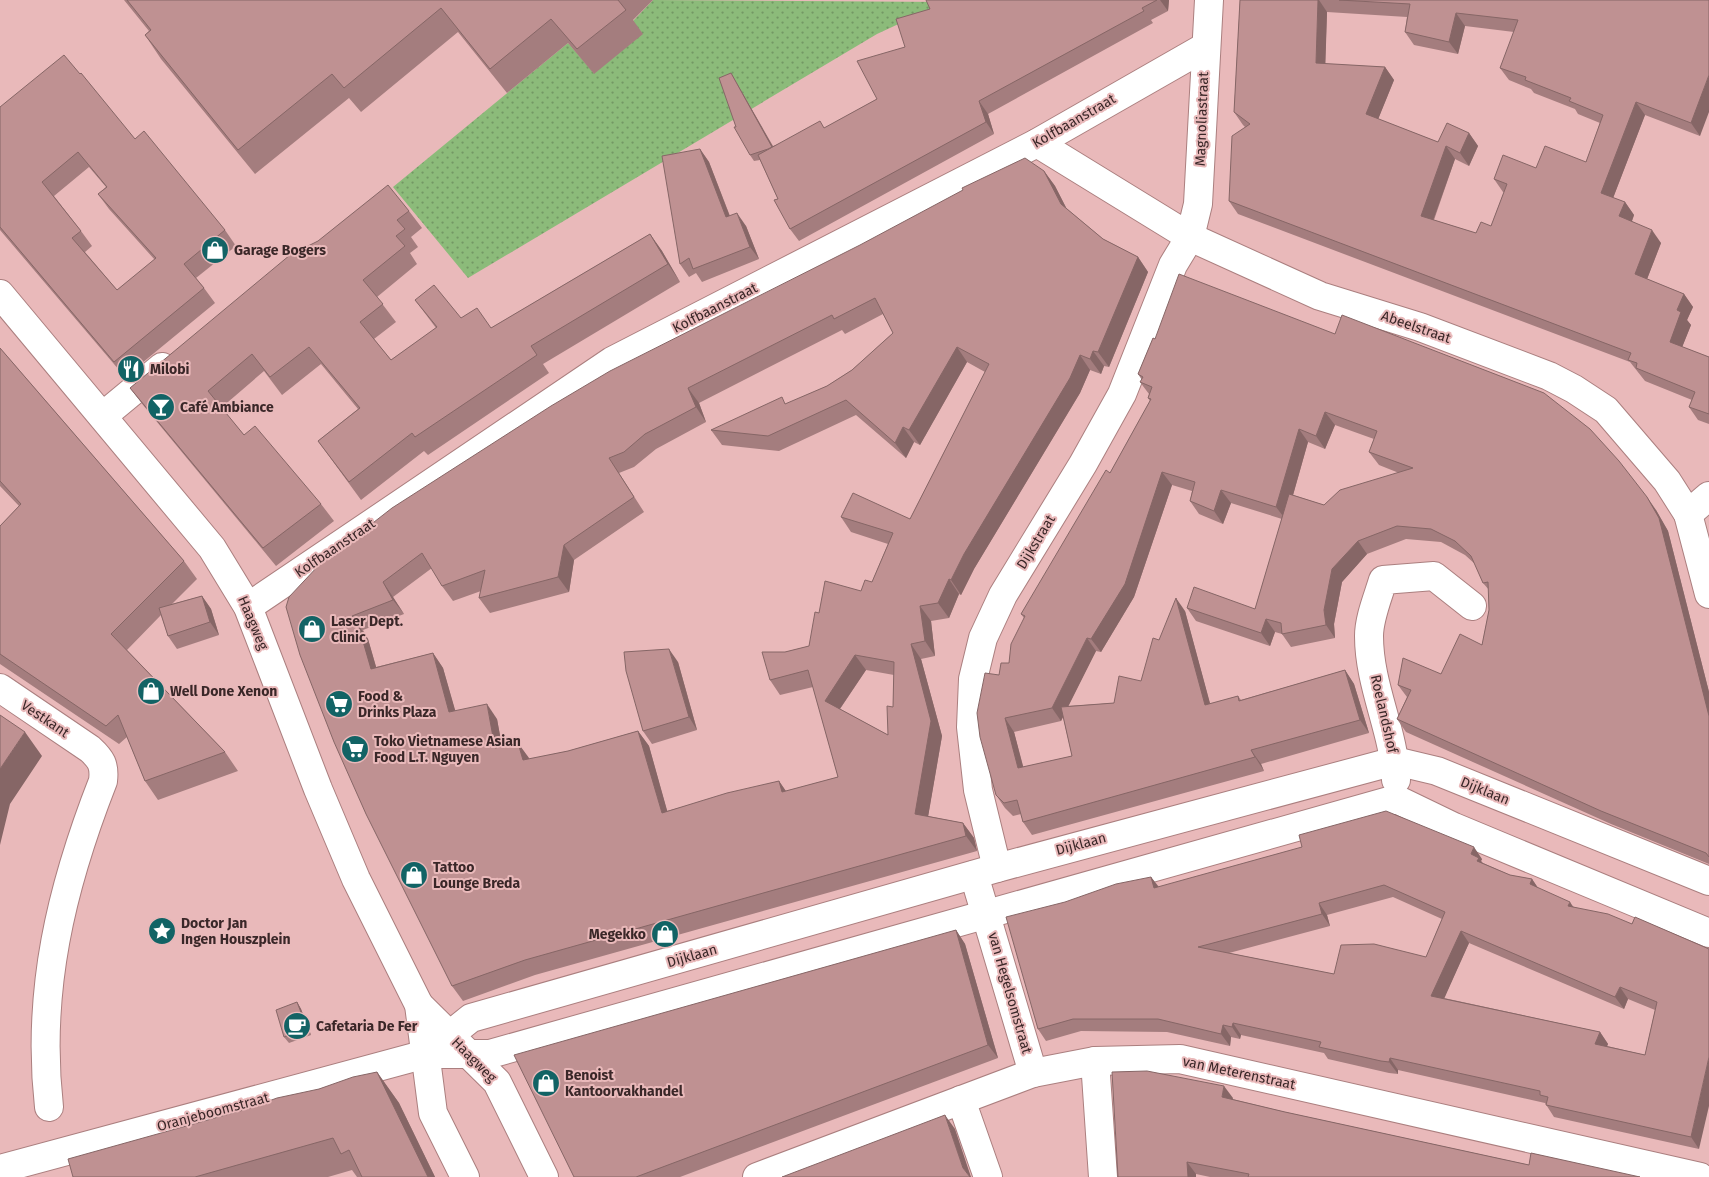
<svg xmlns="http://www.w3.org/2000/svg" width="1709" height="1177" font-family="'Fira Sans',sans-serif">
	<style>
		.grass { fill: url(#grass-dots) }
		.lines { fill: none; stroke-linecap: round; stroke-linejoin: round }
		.street-casing { stroke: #ab7f7f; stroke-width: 30 }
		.secondary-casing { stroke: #ab7f7f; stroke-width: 30 }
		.street { stroke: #fff; stroke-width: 28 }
		.secondary { stroke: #fff; stroke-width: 28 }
		.wall { fill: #a47d7e; fill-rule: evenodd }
		.shaded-wall { fill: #866666 }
		.building { fill: #bf9192; stroke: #866666; fill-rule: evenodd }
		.labels { text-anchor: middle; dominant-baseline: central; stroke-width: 4; stroke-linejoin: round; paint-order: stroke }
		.street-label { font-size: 14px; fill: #3a2728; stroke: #e9b9ba }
		.poi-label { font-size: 14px; font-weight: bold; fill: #3a2728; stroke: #e9b9ba; text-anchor: start }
	</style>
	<defs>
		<pattern id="grass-dots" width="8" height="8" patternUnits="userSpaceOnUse" patternTransform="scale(1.25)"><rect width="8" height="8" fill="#8cbb7a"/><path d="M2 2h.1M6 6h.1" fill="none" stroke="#739864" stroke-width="1.8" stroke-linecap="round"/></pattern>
	</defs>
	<rect width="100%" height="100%" fill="#e9b9ba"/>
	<!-- grass -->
	<polygon class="grass" points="653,0 946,2 877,34 468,278 393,187 568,43 594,73 633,21"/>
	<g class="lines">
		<!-- street casing -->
		<g class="street-casing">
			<g id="street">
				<polyline points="1037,143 1190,237 1320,296 1420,327 1549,376 1574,389 1606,410 1667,481 1688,514 1709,594"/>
				<polyline points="104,415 162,367"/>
				<polyline points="1688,514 1709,496"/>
				<polyline points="248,607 612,361 1037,143 1205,47"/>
				<path d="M0 688 90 749C101 759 105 765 103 781 61 888 36 992 49 1107"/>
				<path d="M1396 780C1394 731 1369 686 1369 636 1369 618 1378 597 1383 580L1434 576 1472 606"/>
				<polyline points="997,868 978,790 971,727 973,679 983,638 1003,595 1083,464 1122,394 1173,265 1190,237 1198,204 1209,0"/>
				<polyline points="974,875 1033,1073"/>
				<polyline points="431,1050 471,1018 997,868 1395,761 1437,771 1709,881"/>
				<polyline points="1095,1061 1103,1177"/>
				<polyline points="961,1100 988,1177"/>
				<polyline points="0,1169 426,1054 490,1054 1396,799 1454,827 1709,933"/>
				<polyline points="757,1177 1033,1073 1095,1061 1180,1059 1700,1177"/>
			</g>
		</g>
		<!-- secondary casing -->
		<g class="secondary-casing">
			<g id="secondary">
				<polyline points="0,294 212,548 248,607 318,789 356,879 419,1005 433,1113 465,1177"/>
				<polyline points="419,1005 497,1082 544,1177"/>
			</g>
		</g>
		<!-- street -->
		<use href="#street" class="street"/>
		<!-- secondary -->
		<use href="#secondary" class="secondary"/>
	</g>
	<!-- wall -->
	<g class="wall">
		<polygon points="124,0 653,0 633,20 643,34 594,74 568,43 507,93 458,32 361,112 349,98 255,174 161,59 145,35 149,31"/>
		<polygon points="926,0 1169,0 1168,11 1151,20 1153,23 988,114 994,134 799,241 790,229 778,199 760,160 754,161 750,155 731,73 735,80 773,146 825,128 877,99 905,47 930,9"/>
		<path d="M1240 0H1709L1700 136 1645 115 1613 198 1625 202 1634 215 1632 221 1661 243 1647 279 1684 294 1693 307 1687 320 1691 325 1682 347 1709 357V424L1698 420 1689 407 1692 400 1645 381 1630 362 1238 214 1229 201 1245 127 1243 125 1234 112ZM1327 12 1407 17 1405 32 1414 45 1458 54 1465 26 1514 32 1500 68 1509 80 1531 89 1534 93 1575 109 1578 114 1600 123 1586 162 1536 168 1494 179 1503 192H1504L1491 226 1476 233 1434 220 1455 159 1469 166 1478 146 1469 133 1438 142 1378 119 1394 80 1385 67 1325 64Z"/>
		<path d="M0 107 135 139 225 230 236 246 196 278 204 288 215 303 125 377 0 230ZM89 167 106 187 98 194 109 209 155 260 117 290 85 252 92 246 81 231 54 196Z"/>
		<polygon points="700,149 709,162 730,216 746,226 759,259 702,282 696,273 689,277 680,264"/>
		<path d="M1044 171 1055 186 1066 208 1103 239 1138 257 1148 272 1109 367 1104 366 1101 374 1090 370 1080 393 974 569 961 595 959 594 949 618 931 621 935 656 921 659 942 736 928 816 963 823 974 838 977 851 535 975 463 1001 452 986 286 607ZM883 314 893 333 852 370 827 386 787 404 711 430 722 445 779 451 856 415 906 458 914 442 920 445 967 362 985 372 910 519 841 517 851 532 888 544 872 582 861 591 819 613 809 646 785 652 770 680 780 695 813 687 838 777 786 791 779 781 667 811 649 746 638 731 568 751 529 759 518 743 502 746 497 719 455 711 443 668 433 653 376 667 368 639 363 630 404 614 393 597 432 568 442 586 453 601 481 591 479 598 490 613 569 592 574 560 644 512 619 473 634 467 656 449 706 422 699 403 842 330 845 334ZM866 670 894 675 893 707 888 735 840 709Z"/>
		<polygon points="409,211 422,228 411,237 418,247 410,253 417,264 377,297 396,322 374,339 391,360 436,328 415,300 461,318 491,328 650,234 662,251 680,282 543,364 549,373 428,455 424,451 361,500 318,441 358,409 321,364 282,395 264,371 221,408 244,435 321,504 334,521 276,566 143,405 130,388 298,251"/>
		<path d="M1153 338 1656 510 1668 531 1709 692V864L1611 824 1406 732 1397 719 1407 697 1398 685 1441 674 1482 645 1489 610V590L1483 583 1475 564 1465 555 1441 542 1406 539 1367 554 1342 582 1334 624 1335 638 1291 647 1282 634 1275 632 1270 646 1196 621 1187 608 1255 609 1282 519 1231 503 1223 524 1199 514 1190 501 1192 491 1172 485 1134 597 1101 652 1096 651 1068 706 1114 703 1141 681 1159 640 1185 611 1210 704 1238 696 1241 700 1345 670 1354 684 1369 733 1261 764 1264 771 1032 835 1023 822 1021 814 1013 816 1005 808 996 795 999 675 1009 663 1024 618 1021 614 1110 473 1150 401 1148 398 1149 394 1140 382 1142 380 1138 374ZM1335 425 1374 439 1369 452 1379 465 1399 473 1324 505 1293 495 1308 442 1325 449ZM1063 717 1072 756 1023 767 1014 732 1061 721Z"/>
		<polygon points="0,348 184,561 197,579 172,604 202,596 211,609 219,635 177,649 168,636 161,615 127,650 225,752 238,771 158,800 145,781 127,737 119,744 0,664 0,526 19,506 0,486"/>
		<polygon points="678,662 697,730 652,744 643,731"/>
		<path d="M1482 859 1481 861 1483 863 1510 875 1532 879 1538 888 1574 907 1632 924 1635 917 1699 1149 1554 1117 1545 1103 1398 1070V1074L1389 1073 1328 1059 1324 1053 1241 1035 1240 1039 1231 1037 1230 1046 1167 1032 1081 1031 1046 1041 1038 1029 1151 877 1159 887ZM1393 897 1442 919 1426 957 1334 974 1229 953 1330 926 1327 915ZM1469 943 1624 1009 1628 999 1655 1010 1645 1055 1607 1046 1608 1044 1600 1032 1444 998Z"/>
		<polygon points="956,930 965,944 998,1058 680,1177 574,1177"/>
		<polygon points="297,1002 301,1009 311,1035 289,1043 284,1037"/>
		<polygon points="377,1072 399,1103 435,1177 357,1177 352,1170 328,1177 73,1177 319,1089"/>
		<polygon points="1233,1098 1232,1099 1285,1112 1529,1165 1640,1177 1210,1177 1196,1174 1196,1177 1118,1177"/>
	</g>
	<!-- shaded-wall -->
	<g class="shaded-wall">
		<polygon points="1160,0 1169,0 1168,11"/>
		<polygon points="1318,0 1319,0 1327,12 1325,76 1316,63"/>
		<polygon points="1456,13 1465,26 1458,54 1449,42"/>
		<polygon points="1385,67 1394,80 1375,127 1366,114"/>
		<polygon points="731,73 735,80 777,154 772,148"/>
		<polygon points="1709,75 1709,112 1700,136 1691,123"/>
		<polygon points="979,101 988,114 994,134 986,122"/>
		<polygon points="1636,102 1645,115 1610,206 1601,193"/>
		<polygon points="1469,133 1478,146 1469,166 1460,153"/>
		<polygon points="1446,146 1455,159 1430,229 1421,216"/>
		<polygon points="700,149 709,162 735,230 726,217"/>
		<polygon points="1044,171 1055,186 1072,219 1061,204"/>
		<polygon points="1625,202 1634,215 1629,229 1619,216"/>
		<polygon points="737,213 746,226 759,259 750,247"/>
		<polygon points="1652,230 1661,243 1644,287 1635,274"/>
		<polygon points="650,234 662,251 680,282 668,264"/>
		<polygon points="1138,257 1148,272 1109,367 1098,352"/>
		<polygon points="1684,294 1693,307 1687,320 1691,325 1679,355 1670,342 1677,310"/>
		<polygon points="957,347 967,362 920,445 909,430"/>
		<polygon points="1093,351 1104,366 1101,374 1090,359"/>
		<polygon points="1080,355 1090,370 1080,393 974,569 961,595 951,580 964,554"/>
		<polygon points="688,388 699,403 706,422 696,407"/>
		<polygon points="1325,412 1335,425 1325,449 1316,436"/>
		<polygon points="903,427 914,442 906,458 895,443"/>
		<polygon points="1299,429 1308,442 1286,520 1276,507"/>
		<polygon points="1162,472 1172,485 1134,597 1101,652 1091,639"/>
		<polygon points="1221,490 1231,503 1223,524 1214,511"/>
		<polygon points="1647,497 1656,510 1668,531 1709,692 1709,716"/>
		<polygon points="1358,541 1367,554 1342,582 1334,624 1335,638 1326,625 1324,610 1332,569"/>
		<polygon points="564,545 574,560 569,592 558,577"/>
		<polygon points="949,579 959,594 949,618 938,603"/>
		<polygon points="383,582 393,597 404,614 393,600"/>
		<polygon points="202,596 211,609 219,635 210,622"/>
		<polygon points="1176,598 1185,611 1214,718 1205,705"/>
		<polygon points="920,606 931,621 935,656 925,641"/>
		<polygon points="352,616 368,639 381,684 371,669"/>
		<polygon points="1266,619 1275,632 1270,646 1261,633"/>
		<polygon points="1087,638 1096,651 1061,721 1052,708"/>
		<polygon points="911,644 921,659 942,736 926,829 915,814"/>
		<polygon points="669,649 678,662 697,730 689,717"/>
		<polygon points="433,653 443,668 460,727 449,712"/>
		<polygon points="855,655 866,670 835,716 825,701"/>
		<polygon points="1345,670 1354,684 1369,733 1360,720"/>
		<polygon points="487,704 497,719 505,763 495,748"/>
		<polygon points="1005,718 1014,732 1027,781 1018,768"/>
		<polygon points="638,731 649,746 672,828 662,813"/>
		<polygon points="25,732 42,756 10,804 0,845 0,769"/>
		<polygon points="518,743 529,758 533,775 523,760"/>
		<polygon points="1251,750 1261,764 1264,771 1255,757"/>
		<polygon points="779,781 789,796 782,792"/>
		<polygon points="963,823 974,838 977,851 966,836"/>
		<polygon points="1474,847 1482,859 1481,861 1487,870 1485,873 1471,854"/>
		<polygon points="1151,877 1160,889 1154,888"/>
		<polygon points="1532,879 1540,891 1530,884"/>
		<polygon points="1570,902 1578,914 1568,906"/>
		<polygon points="1319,903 1327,915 1330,926 1322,914"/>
		<polygon points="956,930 965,944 998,1058 988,1045"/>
		<polygon points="1461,931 1469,943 1440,1008 1431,996"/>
		<polygon points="1620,987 1628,999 1624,1009 1615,997"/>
		<polygon points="297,1002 301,1009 311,1035 307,1028"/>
		<polygon points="1233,1023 1241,1035 1240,1039 1232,1027"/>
		<polygon points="1223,1025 1231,1037 1230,1046 1221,1034"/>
		<polygon points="1600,1032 1608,1044 1603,1056 1595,1044"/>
		<polygon points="1709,1057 1709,1106 1699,1149 1691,1137"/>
		<polygon points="1390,1058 1398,1070 1398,1074 1389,1062"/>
		<polygon points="377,1072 399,1103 435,1177 428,1177"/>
		<polygon points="1224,1086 1233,1098 1230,1109 1222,1097"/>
		<polygon points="945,1115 955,1129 971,1177 970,1177 963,1168"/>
		<polygon points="1187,1162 1196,1174 1196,1177 1188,1177"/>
	</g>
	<!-- building -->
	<g class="building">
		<polygon points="127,0 618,0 626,10 577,49 551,19 490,69 441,8 344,88 332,74 238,150 145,35 151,30"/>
		<polygon points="926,0 1157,0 1142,8 1144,11 979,101 986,122 790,229 774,200 778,199 758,155 820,121 824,128 877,99 857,61 905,47 896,19 930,9"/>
		<polygon points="1240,0 1318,0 1316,63 1385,67 1366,114 1438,142 1447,123 1469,133 1460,153 1446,146 1421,216 1476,233 1481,222 1491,226 1507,184 1494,179 1503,155 1536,168 1545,146 1586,162 1603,115 1569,101 1571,98 1525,80 1526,77 1500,68 1518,20 1456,13 1449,42 1405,32 1410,4 1339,0 1709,0 1709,75 1691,123 1636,102 1601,193 1625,202 1619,216 1652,230 1635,274 1684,294 1677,310 1681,312 1670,342 1709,357 1709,414 1689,407 1695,392 1636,368 1637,363 1628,360 1631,353 1229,201 1232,136 1250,124 1234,112"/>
		<path d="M64 55 80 74 81 73 135 139 144 131 225 230 184 264 204 288 114 362 0 227V107ZM78 152 107 187 98 194 156 258 117 290 72 238 81 231 42 182Z"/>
		<polygon points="731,73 772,147 768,149 750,155 734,127 736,127 719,78"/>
		<polygon points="700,149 726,217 737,213 750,247 693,269 689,258 680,264 662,156"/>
		<path d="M1025 158 1044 171 1061 204 1103 239 1138 257 1098 352 1093 351 1090 359 1080 355 1070 378 964 554 951 580 949 579 938 603 920 606 925 641 911 644 931 721 915 814 963 823 966 836 525 960 452 986 366 814 334 742 300 655 286 607 289 597 319 565 392 508 551 406 610 371 860 245 963 190 962 188ZM875 298 893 333 852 370 827 386 785 404 782 397 711 430 768 436 846 400 895 443 903 427 909 430 957 347 989 364 910 519 853 493 841 517 893 533 872 582 865 580 861 591 825 581 819 613 815 612 809 646 785 652H762L770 680 808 670 838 777 782 792 779 781 727 793 662 813 638 731 568 751 523 760 518 743 495 748 487 704 449 712 433 653 371 669 358 624 352 616 393 600 383 582 422 553 442 586 485 570 479 598 558 577 564 545 634 497 609 458 624 452 645 434 696 407 688 388 832 315 834 319ZM855 655 894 662 893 707 887 706 888 735 825 701Z"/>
		<polygon points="388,185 409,211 397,220 405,229 396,236 405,246 363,280 383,304 360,322 391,360 437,327 415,300 434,285 461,318 477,308 491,328 650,234 668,264 531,346 537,355 415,437 412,433 349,482 318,441 360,408 309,347 270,377 252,354 208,391 244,435 255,426 321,504 263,548 130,388 296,250 298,251 318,241"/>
		<polygon points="1179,274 1335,334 1342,315 1544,393 1590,429 1619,461 1647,497 1659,518 1709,716 1709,857 1706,853 1601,811 1397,719 1411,690 1398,685 1403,658 1441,674 1460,634 1482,645 1489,610 1488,582 1483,583 1471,556 1455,541 1431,529 1397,526 1358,541 1332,569 1324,610 1326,625 1282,634 1281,623 1266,619 1261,633 1187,608 1194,587 1255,609 1289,494 1324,505 1340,490 1413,468 1369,452 1377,431 1325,412 1316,436 1299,429 1276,507 1221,490 1214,511 1190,501 1195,482 1162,472 1125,584 1091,639 1087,638 1052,708 1005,718 1018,768 1072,756 1061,707 1114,703 1119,676 1141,681 1153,638 1159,640 1176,598 1205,705 1238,696 1239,701 1345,670 1360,720 1251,750 1255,757 1023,822 1017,800 1004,803 996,795 980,737 977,713 985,673 999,675 1001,663 1009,663 1011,644 1025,616 1021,614 1106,470 1110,473 1151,399 1148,398 1152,387 1140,382 1143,377 1138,374 1153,338 1155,339"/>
		<polygon points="0,348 184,561 111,634 225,752 145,781 118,715 106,726 0,654 0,526 21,504 0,481"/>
		<polygon points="202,596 210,622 168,636 159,608"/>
		<polygon points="669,649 689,717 643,731 626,671 624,652"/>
		<polygon points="0,715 25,732 0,769"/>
		<path d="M1386 811 1474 847 1471 854 1479 858 1477 861 1510 875 1532 879 1530 884 1570 902 1568 906 1608 914 1632 924 1635 917 1709 949V1057L1691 1137 1546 1105 1548 1097 1540 1095V1091L1390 1058 1389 1062 1381 1061 1319 1047 1321 1042 1233 1023 1232 1027 1223 1025 1221 1034 1158 1019H1073L1038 1029 1006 917 1065 902 1116 884 1151 877 1154 888 1302 847 1299 835ZM1384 885 1445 912 1426 957 1374 944 1341 945 1334 974 1198 947 1322 914 1319 903ZM1461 931 1615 997 1620 987 1657 1002 1645 1055 1595 1044 1600 1032 1431 996Z"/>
		<polygon points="956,930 988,1045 636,1177 574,1177 514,1055"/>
		<polygon points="297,1002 307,1028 284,1037 276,1010"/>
		<polygon points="1147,1071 1224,1086 1222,1097 1285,1112 1529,1165 1531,1153 1640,1177 1248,1177 1249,1174 1187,1162 1188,1177 1118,1177 1112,1072"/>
		<polygon points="377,1072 428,1177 362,1177 349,1150 341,1154 333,1138 195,1177 73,1177 68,1159 247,1109 277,1098 319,1089 353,1077"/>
		<polygon points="945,1115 963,1168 970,1177 782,1177"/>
	</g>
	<!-- icons -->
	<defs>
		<g id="shop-disc" transform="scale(1.4375)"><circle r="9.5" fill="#126365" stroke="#e9b9ba"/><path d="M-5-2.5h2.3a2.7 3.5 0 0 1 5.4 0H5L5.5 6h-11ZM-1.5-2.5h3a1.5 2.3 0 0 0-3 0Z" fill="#fff"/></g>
		<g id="restaurant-disc" transform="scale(1.4375)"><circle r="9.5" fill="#126365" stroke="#e9b9ba"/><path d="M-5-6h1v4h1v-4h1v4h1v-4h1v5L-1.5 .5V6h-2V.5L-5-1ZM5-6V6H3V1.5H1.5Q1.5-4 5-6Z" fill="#fff"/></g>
		<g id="bar-disc" transform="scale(1.4375)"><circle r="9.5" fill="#126365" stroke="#e9b9ba"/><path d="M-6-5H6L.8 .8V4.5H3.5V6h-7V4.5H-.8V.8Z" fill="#fff"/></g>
		<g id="supermarket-disc" transform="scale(1.4375)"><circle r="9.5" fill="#126365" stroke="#e9b9ba"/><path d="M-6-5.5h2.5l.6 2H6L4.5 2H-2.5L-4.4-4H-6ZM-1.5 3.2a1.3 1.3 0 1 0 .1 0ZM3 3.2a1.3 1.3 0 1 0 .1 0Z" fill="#fff"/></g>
		<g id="sight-disc" transform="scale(1.4375)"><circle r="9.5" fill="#126365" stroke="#e9b9ba"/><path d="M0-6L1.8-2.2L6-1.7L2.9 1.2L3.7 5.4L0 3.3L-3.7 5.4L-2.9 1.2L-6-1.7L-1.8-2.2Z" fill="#fff"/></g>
		<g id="cafe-disc" transform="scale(1.4375)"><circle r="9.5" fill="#126365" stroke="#e9b9ba"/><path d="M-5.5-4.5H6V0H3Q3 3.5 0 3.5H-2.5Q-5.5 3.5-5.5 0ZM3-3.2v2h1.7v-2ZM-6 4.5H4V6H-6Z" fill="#fff"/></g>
	</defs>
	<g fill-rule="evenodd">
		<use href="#shop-disc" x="215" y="250"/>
		<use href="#restaurant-disc" x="131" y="369"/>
		<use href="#bar-disc" x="161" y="407"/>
		<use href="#shop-disc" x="312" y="629"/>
		<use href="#shop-disc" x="151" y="691"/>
		<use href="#supermarket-disc" x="339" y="704"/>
		<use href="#supermarket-disc" x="355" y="749"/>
		<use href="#shop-disc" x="414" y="875"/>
		<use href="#sight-disc" x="162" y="931"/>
		<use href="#shop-disc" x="665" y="934"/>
		<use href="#cafe-disc" x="297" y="1026"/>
		<use href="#shop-disc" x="546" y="1083"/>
	</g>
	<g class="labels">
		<!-- street labels -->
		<g class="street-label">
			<text transform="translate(1202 119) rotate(-88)">Magnoliastraat</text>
			<text transform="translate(1074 121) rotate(-30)">Kolfbaanstraat</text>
			<text transform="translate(715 308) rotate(-27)">Kolfbaanstraat</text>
			<text transform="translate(1416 327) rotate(19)">Abeelstraat</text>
			<text transform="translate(1036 542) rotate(-59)">Dijkstraat</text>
			<text transform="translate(335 548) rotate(-34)">Kolfbaanstraat</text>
			<text transform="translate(253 623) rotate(67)">Haagweg</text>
			<text transform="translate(1384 714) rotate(77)">Roelandshof</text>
			<text transform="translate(45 719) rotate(34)">Vestkant</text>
			<text transform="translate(1485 791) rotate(22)">Dijklaan</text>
			<text transform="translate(1081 844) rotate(-15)">Dijklaan</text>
			<text transform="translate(692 956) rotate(-16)">Dijklaan</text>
			<text transform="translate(1010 993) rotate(74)">van Hegelsomstraat</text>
			<text transform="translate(474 1060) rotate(45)">Haagweg</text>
			<text transform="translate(1239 1073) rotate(12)">van Meterenstraat</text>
			<text transform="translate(213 1112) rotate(-15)">Oranjeboomstraat</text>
		</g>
		<!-- poi labels -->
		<g class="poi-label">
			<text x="234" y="250">Garage Bogers</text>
			<text x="150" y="369">Milobi</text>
			<text x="180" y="407">Café Ambiance</text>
			<text x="331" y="621">Laser Dept.<tspan x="331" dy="16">Clinic</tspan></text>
			<text x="170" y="691">Well Done Xenon</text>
			<text x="358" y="696">Food &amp;<tspan x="358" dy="16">Drinks Plaza</tspan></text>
			<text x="374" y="741">Toko Vietnamese Asian<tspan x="374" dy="16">Food L.T. Nguyen</tspan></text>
			<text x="433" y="867">Tattoo<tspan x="433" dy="16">Lounge Breda</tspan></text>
			<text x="181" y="923">Doctor Jan<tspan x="181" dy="16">Ingen Houszplein</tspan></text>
			<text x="646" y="934" text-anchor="end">Megekko</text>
			<text x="316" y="1026">Cafetaria De Fer</text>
			<text x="565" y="1075">Benoist<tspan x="565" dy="16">Kantoorvakhandel</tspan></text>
		</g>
	</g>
</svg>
